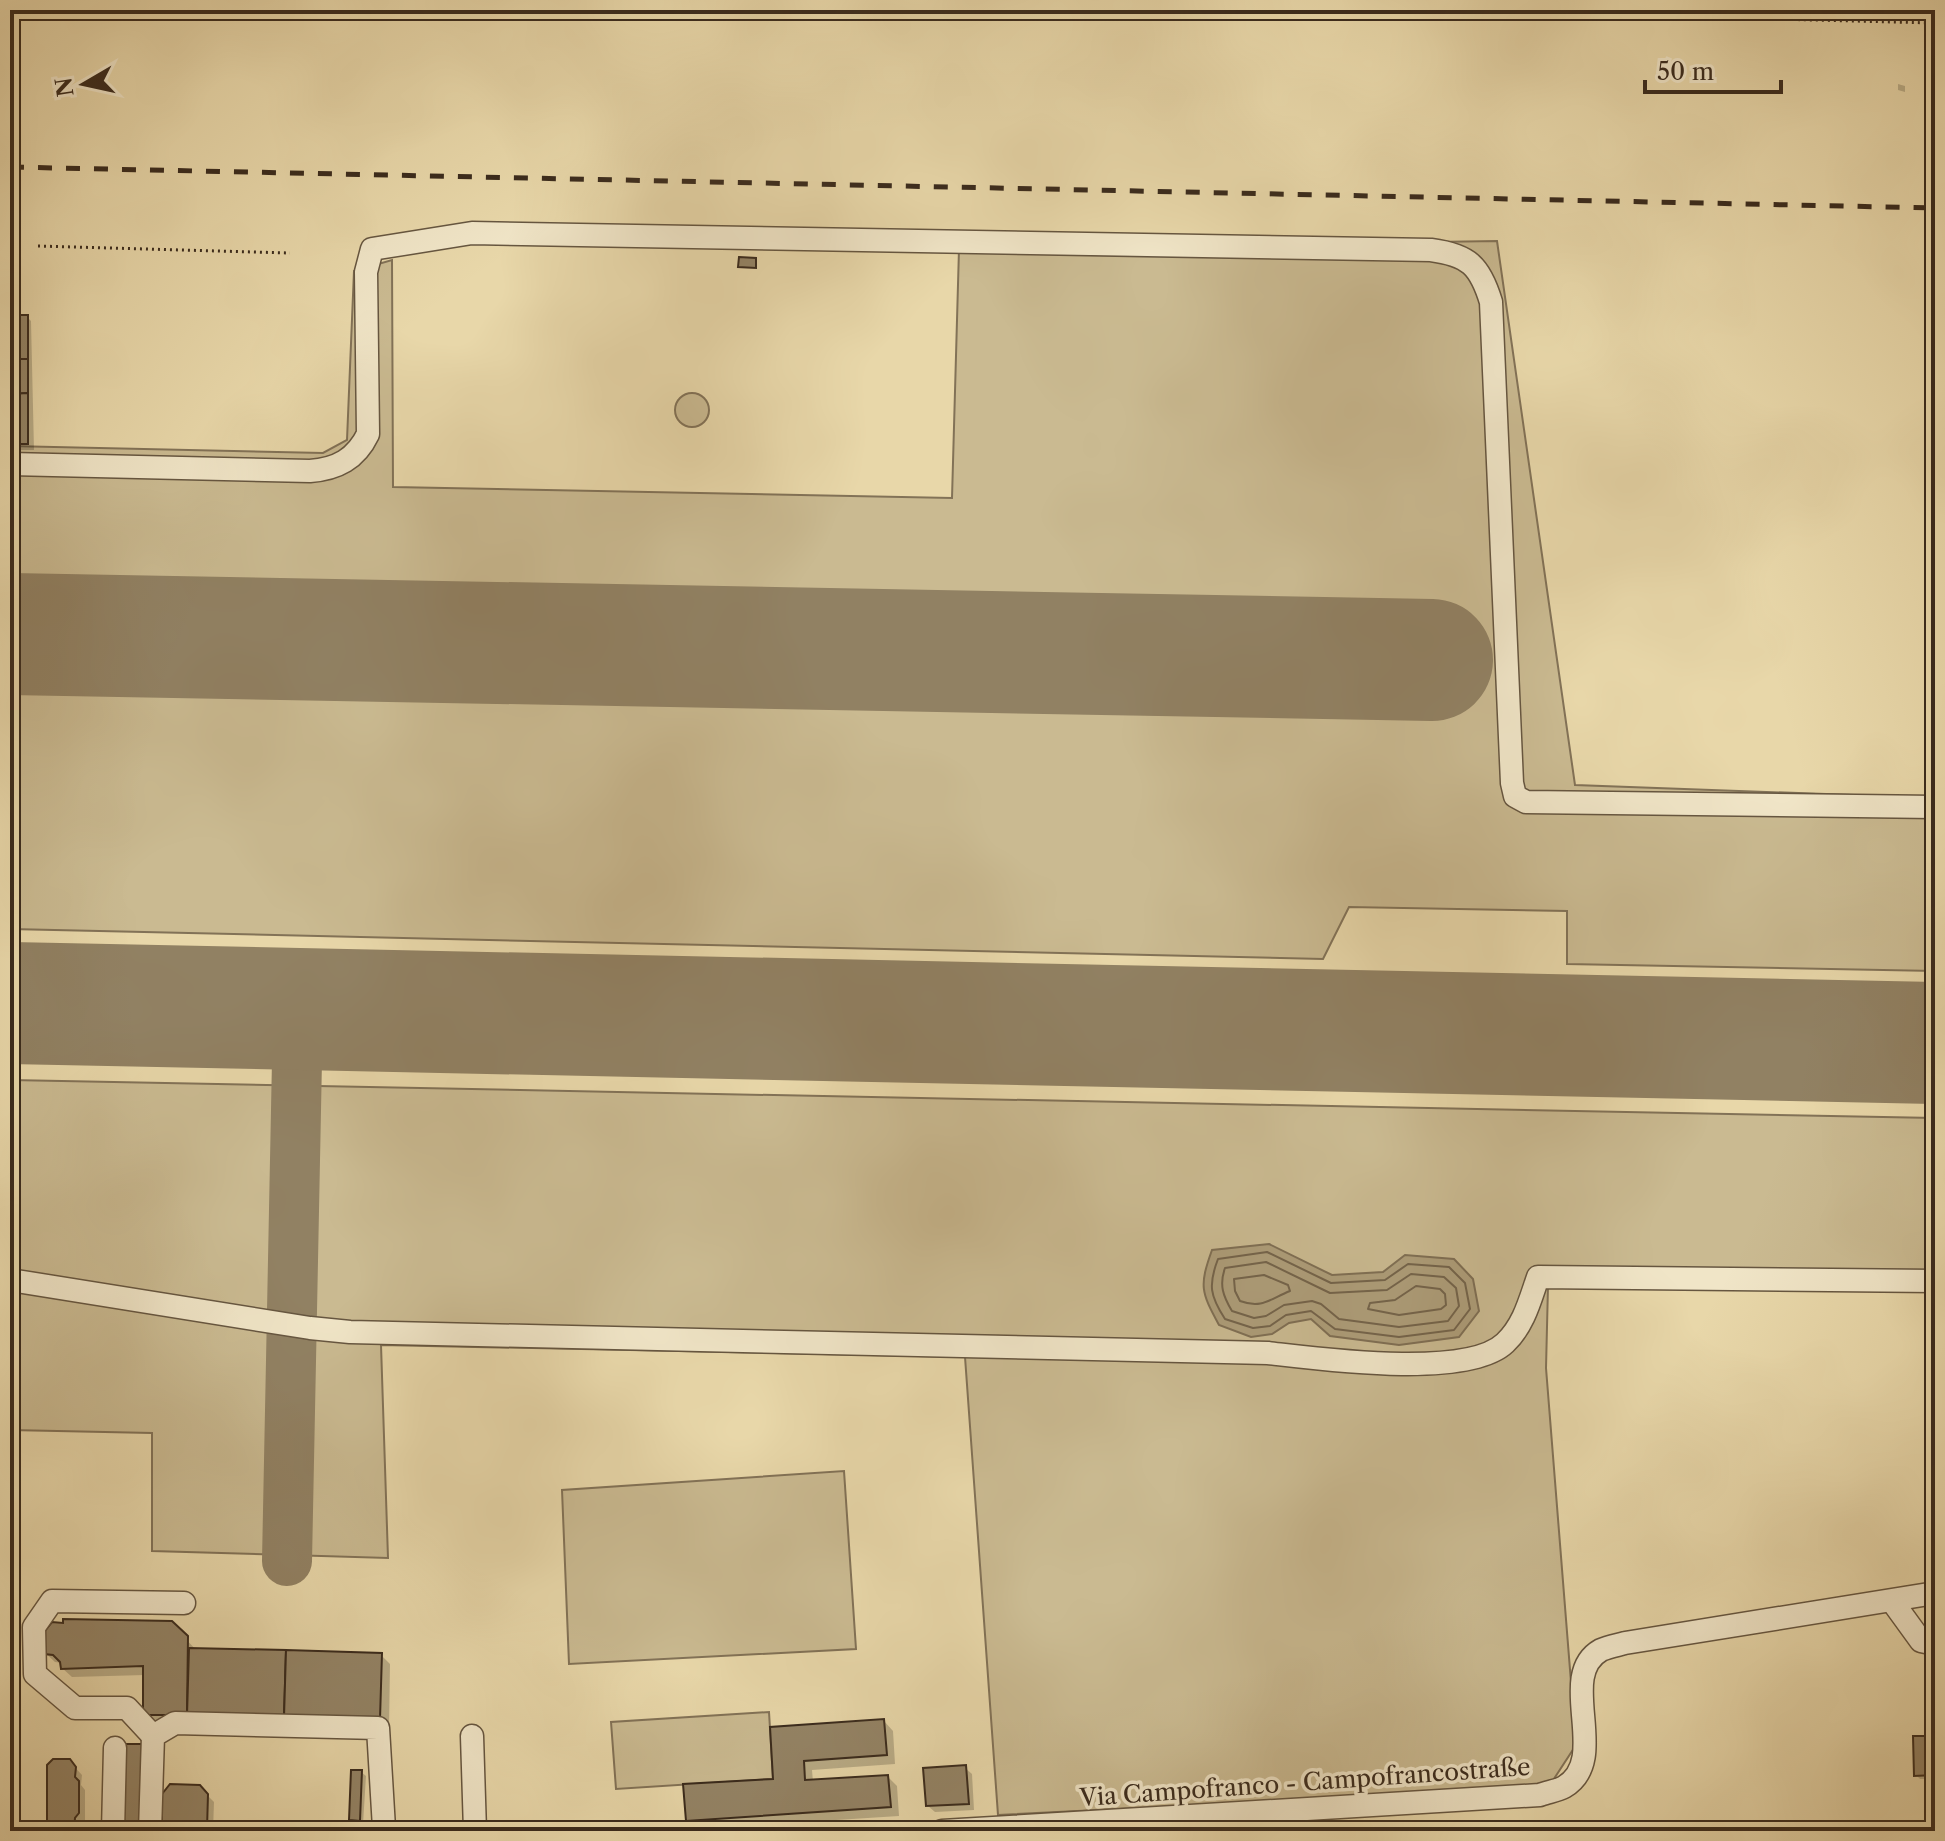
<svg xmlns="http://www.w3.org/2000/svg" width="1945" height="1841" font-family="'Libre Caslon Text',serif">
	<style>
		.green { fill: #caba91; stroke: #827257; stroke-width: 2 }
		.water { fill: #ad9d79; stroke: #7f6f54; stroke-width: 2 }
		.shadow { fill: #0003 }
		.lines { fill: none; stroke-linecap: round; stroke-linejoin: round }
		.shore { stroke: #74644b; stroke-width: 2 }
		.taxiway { stroke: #918163; stroke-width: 50 }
		.runway { stroke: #918163; stroke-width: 122 }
		.building { fill: #948466; stroke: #3a2b1d; stroke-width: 2 }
		.minor-casing { stroke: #665640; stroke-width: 25 }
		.path { stroke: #3a2b1d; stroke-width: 3; stroke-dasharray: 2 4; stroke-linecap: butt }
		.minor { stroke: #f0e5c7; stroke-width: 22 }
		.rail { stroke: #3a2b1d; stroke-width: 5; stroke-dasharray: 14 14; stroke-linecap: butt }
		.labels { text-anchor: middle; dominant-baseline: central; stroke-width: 7; stroke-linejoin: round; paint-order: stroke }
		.street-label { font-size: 24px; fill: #3a2b1d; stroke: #f0e5c7 }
	</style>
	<rect width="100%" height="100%" fill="#e8d7a9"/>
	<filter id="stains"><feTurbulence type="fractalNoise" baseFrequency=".0025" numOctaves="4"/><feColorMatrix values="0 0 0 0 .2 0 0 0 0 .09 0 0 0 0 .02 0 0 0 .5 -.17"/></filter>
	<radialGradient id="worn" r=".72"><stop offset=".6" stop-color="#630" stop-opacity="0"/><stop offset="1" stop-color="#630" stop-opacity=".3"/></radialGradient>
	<!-- green -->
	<g class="green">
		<polygon points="1497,241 1575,785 1935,798 1935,971 1567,964 1567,911 1349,907 1323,959 10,929 10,446 323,453 347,440 354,271 392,260 393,487 952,498 959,249"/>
		<circle cx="692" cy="410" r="17"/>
		<polygon points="10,1080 1935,1118 1935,1289 1548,1286 1546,1368 1576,1745 1548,1788 998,1815 965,1357 381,1345 388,1558 152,1551 152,1433 10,1430"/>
		<polygon points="844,1471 856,1649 569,1664 562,1490"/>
		<polygon points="769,1712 773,1779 616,1789 611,1722"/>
	</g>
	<!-- water -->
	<path class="water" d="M1269 1244 1332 1275 1383 1272 1405 1255 1454 1259 1473 1279 1479 1311 1459 1337 1399 1345 1330 1336 1311 1319 1289 1323 1272 1334 1251 1337 1219 1325C1201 1292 1199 1286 1212 1250Z"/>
	<!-- shadow -->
	<g class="shadow">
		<polygon points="1898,84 1905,86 1905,92 1898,90"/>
		<polygon points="27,317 31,321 34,450 10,450 10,361 15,361"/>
		<polygon points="171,1623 197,1651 381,1655 390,1664 389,1728 154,1724 145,1714 145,1675 72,1677 62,1668 62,1663 55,1662 40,1648"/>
		<polygon points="884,1721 893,1731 895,1764 812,1770 813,1782 888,1777 897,1786 899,1816 697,1829 687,1820 775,1780 772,1728"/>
		<polygon points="1934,1738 1935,1779 1920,1779 1916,1775"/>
		<polygon points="69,1761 82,1775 81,1785 85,1790 85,1820 81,1825 80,1831 49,1831"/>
		<polygon points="965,1768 972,1774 974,1810 935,1812 928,1806"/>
		<polygon points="361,1772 366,1776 363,1824 355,1823 351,1819"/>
		<polygon points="199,1787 214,1802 213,1831 167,1831"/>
		<polygon points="1935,1821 1935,1831 1925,1831 1924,1822"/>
	</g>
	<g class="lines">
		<!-- shore -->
		<g class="shore">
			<path d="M1267 1252 1331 1283 1385 1280 1408 1264 1449 1267 1465 1283 1470 1309 1454 1330 1399 1337 1335 1329 1311 1311 1286 1315 1270 1326 1253 1328 1225 1319C1210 1296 1208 1285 1218 1259Z"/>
			<path d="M1266 1262 1330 1293 1387 1290 1411 1274 1444 1277 1456 1288 1459 1306 1448 1321 1399 1327 1339 1319 1321 1304 1312 1301 1284 1305 1266 1316 1254 1318 1232 1311C1223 1296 1219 1285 1225 1268Z"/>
			<path d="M1264 1275 1288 1285 1290 1291C1270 1299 1262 1309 1240 1301L1235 1291 1234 1279Z"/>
			<polygon points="1416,1286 1440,1289 1445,1294 1446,1305 1441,1309 1399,1315 1368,1309 1370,1303 1395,1300"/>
		</g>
		<!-- taxiway -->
		<polyline class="taxiway" points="287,1561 298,1010"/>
		<!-- runway -->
		<g class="runway">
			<polyline points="10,634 1432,660"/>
			<polyline points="10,1003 1935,1043"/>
		</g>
	</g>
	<!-- building -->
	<g class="building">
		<polygon points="739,257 756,258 756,268 738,267"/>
		<polygon points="12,315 28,315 28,359 13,359"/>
		<polygon points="10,359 28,359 28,393 10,394"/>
		<polygon points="28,393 28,444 10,444 10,394"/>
		<polygon points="63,1619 172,1621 188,1636 187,1715 143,1715 143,1666 61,1669 60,1662 53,1655 44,1654 38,1639 52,1622 63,1623"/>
		<polygon points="189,1648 286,1650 284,1717 187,1715"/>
		<polygon points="286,1650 382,1653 380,1719 284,1717"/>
		<polygon points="884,1719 887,1755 804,1761 805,1780 888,1775 891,1807 686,1821 683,1784 773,1779 770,1727"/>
		<polygon points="1913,1736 1934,1736 1935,1775 1914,1776"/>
		<polygon points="123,1744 143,1744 141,1831 120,1831"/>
		<polygon points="53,1759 70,1759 76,1767 75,1777 79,1781 79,1813 75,1818 74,1831 47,1831 47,1765"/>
		<polygon points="966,1765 969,1804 926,1806 923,1768"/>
		<polygon points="351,1770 362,1770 360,1821 349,1820"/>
		<polygon points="170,1784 200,1785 208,1794 207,1829 205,1831 164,1831 162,1829 162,1794"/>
	</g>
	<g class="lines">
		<!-- minor casing -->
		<g class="minor-casing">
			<g id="minor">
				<path d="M10 464 310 471C337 469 356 459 368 434L366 272 372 249 472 233 1431 250C1469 255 1480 266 1491 302L1512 783 1515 796 1526 802 1935 807"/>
				<path d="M10 1280 310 1328 350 1332 1268 1353C1321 1359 1467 1379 1505 1343 1524 1325 1530 1300 1538 1277L1935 1281"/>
				<polyline points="1892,1601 1921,1641 1935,1644"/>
				<polyline points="153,1736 127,1708 75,1708 35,1674 34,1627 52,1601 184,1603"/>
				<polyline points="472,1736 475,1831"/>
				<polyline points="113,1831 115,1748"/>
				<polyline points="150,1831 153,1736 175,1723 378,1728 384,1828"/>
				<path d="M942 1831 1540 1795C1547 1792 1557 1791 1564 1787 1612 1759 1555 1676 1601 1650 1608 1647 1618 1645 1625 1643L1935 1593"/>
			</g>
		</g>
		<!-- path -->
		<g class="path">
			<polyline points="1408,10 1935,23"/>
			<polyline points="38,246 290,253"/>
		</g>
		<!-- minor -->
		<use href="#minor" class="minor"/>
		<!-- rail -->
		<polyline class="rail" points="10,167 1935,208"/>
	</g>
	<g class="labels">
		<!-- street labels -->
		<g class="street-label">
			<text transform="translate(1305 1782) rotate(-4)">Via Campofranco - Campofrancostraße</text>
		</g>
	</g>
	<!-- margin -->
	<rect width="1945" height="1841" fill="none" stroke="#e8d7a9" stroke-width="40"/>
	<rect x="12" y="12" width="1921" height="1817" fill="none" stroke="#3a2b1d" stroke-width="4"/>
	<rect x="20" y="20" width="1905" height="1801" fill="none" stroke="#3a2b1d" stroke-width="2"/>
	<!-- north arrow -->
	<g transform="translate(84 84) rotate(261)" stroke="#f0e5c7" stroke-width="6" paint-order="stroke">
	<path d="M0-6L14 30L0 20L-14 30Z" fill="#3a2b1d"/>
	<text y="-12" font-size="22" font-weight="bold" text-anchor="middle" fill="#3a2b1d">N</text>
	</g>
	<!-- scale -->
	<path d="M1645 80v12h136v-12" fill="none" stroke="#3a2b1d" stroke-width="4"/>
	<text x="1657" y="80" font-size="24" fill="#3a2b1d" stroke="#f0e5c7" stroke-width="6" paint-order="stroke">50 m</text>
	<rect width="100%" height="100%" filter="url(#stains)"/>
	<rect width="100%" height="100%" fill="url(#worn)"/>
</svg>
